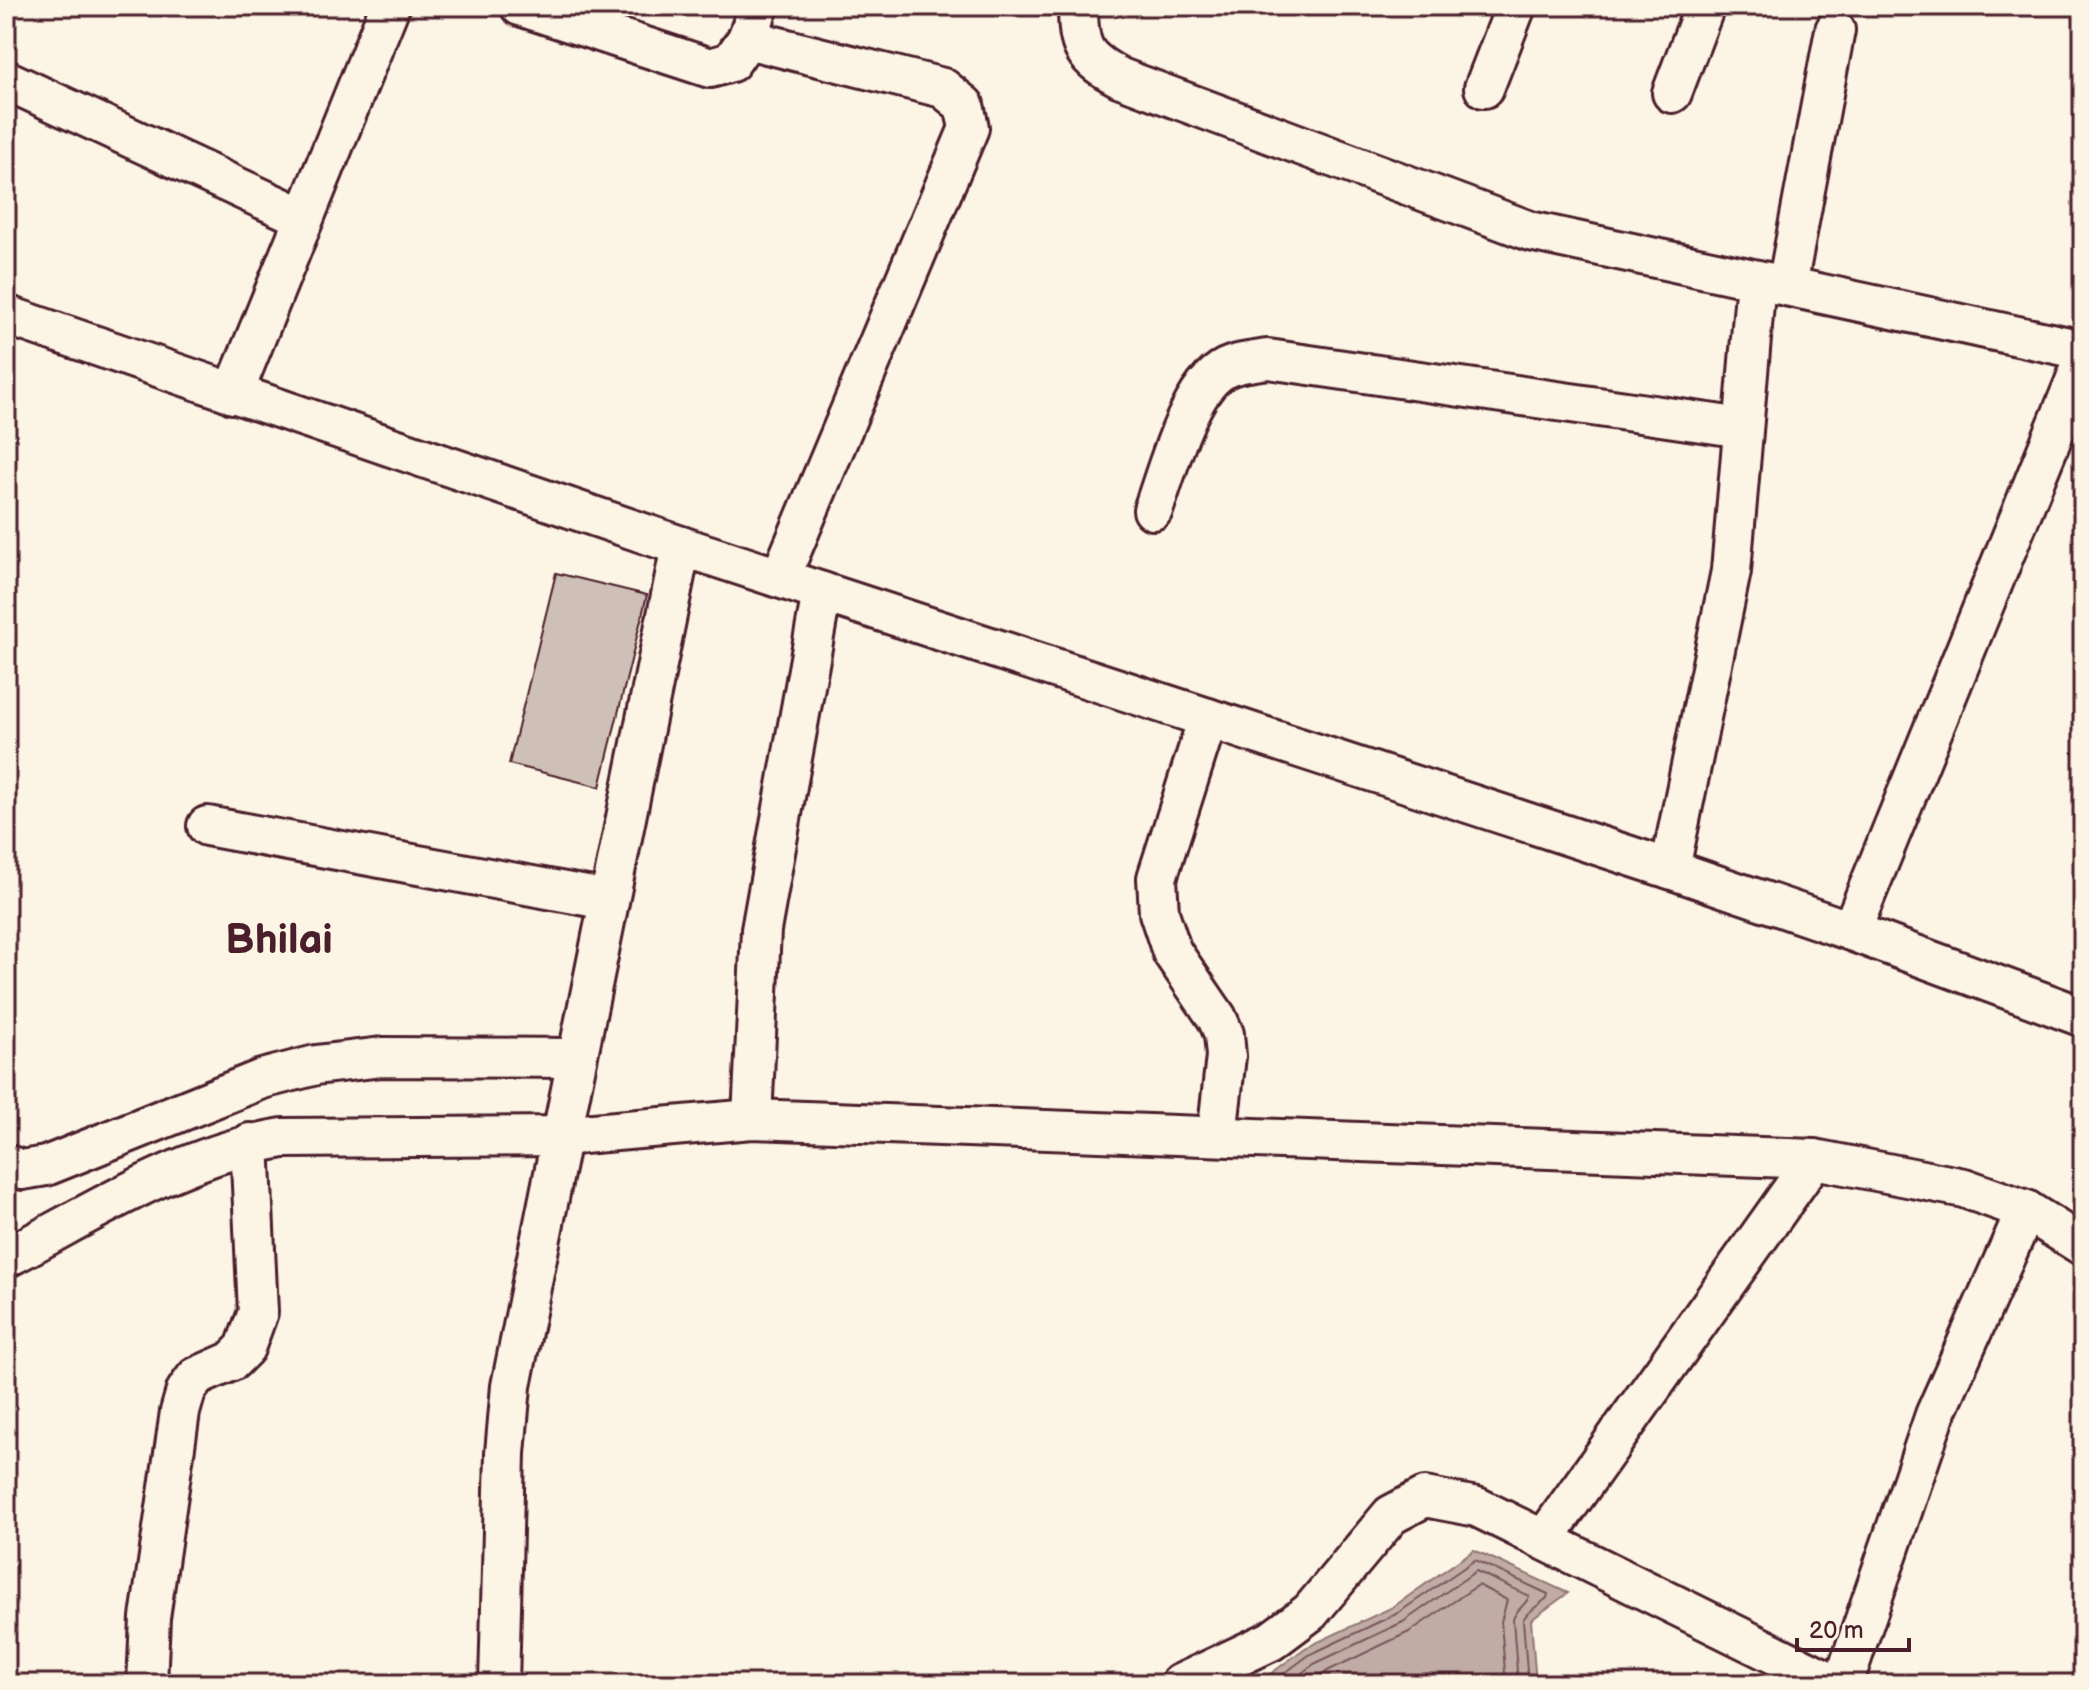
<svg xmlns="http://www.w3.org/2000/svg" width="2089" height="1690" font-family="'Balsamiq Sans',sans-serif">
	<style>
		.water { fill: #c0aca5; stroke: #917474; stroke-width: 2 }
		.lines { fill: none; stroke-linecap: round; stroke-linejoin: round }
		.shore { stroke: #79575c; stroke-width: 2 }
		.building { fill: #cfc0b7; stroke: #4a1f2b; stroke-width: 2 }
		.minor-casing { stroke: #4a1f2b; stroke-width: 44 }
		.minor { stroke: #fcf5e5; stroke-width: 38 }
		.labels { text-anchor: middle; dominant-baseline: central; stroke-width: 6; stroke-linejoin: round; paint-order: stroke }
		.town-label { font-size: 42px; font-weight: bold; fill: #4a1f2b; stroke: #fcf5e5 }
	</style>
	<rect width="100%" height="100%" fill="#fcf5e5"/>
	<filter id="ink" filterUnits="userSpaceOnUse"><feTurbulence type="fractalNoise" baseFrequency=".0125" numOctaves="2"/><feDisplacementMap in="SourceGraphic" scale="16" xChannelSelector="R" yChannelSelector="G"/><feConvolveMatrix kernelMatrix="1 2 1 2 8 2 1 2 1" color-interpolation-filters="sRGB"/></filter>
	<g filter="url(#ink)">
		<!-- water -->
		<polygon class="water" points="1474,1550 1568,1593 1531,1620 1536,1684 1257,1684 1305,1648 1393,1607"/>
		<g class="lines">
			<!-- shore -->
			<g class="shore">
				<polyline points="1270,1684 1309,1655 1398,1613 1475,1560 1548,1594 1547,1598 1527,1614 1523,1620 1528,1684"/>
				<path d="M1287 1684 1314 1664 1403 1622 1476 1571 1529 1596C1527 1605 1515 1609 1513 1620L1518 1684"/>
				<polyline points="1307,1684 1321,1674 1409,1632 1478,1585 1507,1600 1501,1622 1506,1684"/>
			</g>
		</g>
		<!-- building -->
		<polygon class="building" points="556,573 647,595 600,787 509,764"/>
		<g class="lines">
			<!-- minor casing -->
			<g class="minor-casing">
				<g id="minor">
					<polyline points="520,6 710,68 731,62 747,39 759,6"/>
					<path d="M1078 6C1078 48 1083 58 1121 78L1530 231 2083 350"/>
					<polyline points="747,39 943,88 964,105 969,128 780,578"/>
					<polyline points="6,80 304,218"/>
					<polyline points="1484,88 1516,6"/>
					<polyline points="1672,93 1705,6"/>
					<polyline points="1787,286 1835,30"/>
					<polyline points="6,315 681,546 1670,869 1851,931 2083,1017"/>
					<polyline points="233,394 390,6"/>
					<path d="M1153 510C1167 472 1190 379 1231 366 1242 362 1256 361 1268 359L1743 428"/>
					<polyline points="1208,718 1157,878 1159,913 1172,952 1217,1018 1224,1034 1226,1056 1217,1136"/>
					<polyline points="207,826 608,900"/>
					<polyline points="1670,869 1731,571 1756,280"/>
					<polyline points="1851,931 2083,362"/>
					<polyline points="752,1119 761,930 822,592"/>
					<polyline points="6,1164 22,1170 46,1166 262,1079 316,1065 382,1057 576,1058"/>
					<path d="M6 1258C95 1211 183 1154 283 1138L560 1136 752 1119 1814 1159 1964 1188 2026 1210 2083 1246"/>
					<polyline points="1545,1538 1814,1159"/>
					<polyline points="147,1684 150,1618 180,1412 186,1391 196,1377 232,1361 245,1348 258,1312 250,1143"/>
					<polyline points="499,1684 505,1453 511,1386 681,546"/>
					<polyline points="1180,1684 1271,1641 1310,1612 1391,1515 1425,1497 1477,1507 1835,1684"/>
					<polyline points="1843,1684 1935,1415 2026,1210"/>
				</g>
			</g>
			<!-- minor -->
			<use href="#minor" class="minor"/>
		</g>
	</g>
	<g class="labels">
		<!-- town labels -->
		<g class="town-label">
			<text x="279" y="940">Bhilai</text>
		</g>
	</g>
	<!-- margin -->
	<rect width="2089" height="1690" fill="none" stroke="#fcf5e5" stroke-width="32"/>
	<rect x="16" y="16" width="2057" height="1658" fill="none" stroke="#4a1f2b" stroke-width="3" filter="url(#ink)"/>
	<!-- scale -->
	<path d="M1797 1638v12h112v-12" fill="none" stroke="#4a1f2b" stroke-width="4"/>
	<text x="1809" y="1638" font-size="24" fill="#4a1f2b" stroke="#fcf5e5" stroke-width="6" paint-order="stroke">20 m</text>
</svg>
